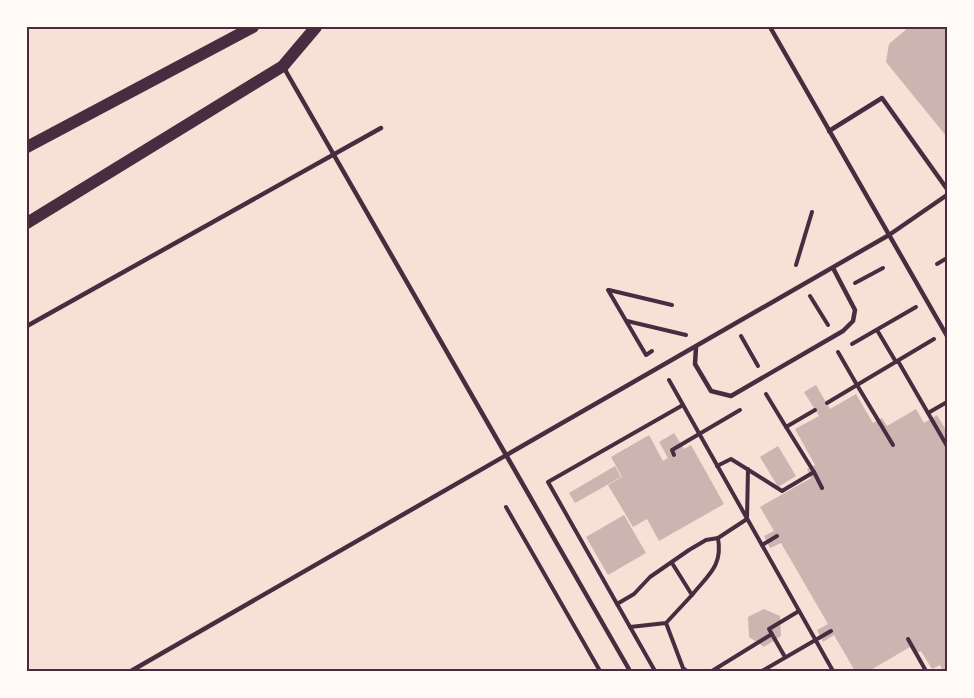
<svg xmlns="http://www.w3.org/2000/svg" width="974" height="698" font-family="'Roboto Serif',serif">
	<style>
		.building { fill: #ccb4b1 }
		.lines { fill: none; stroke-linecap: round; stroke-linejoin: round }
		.path { stroke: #4a2c40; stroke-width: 4 }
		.service { stroke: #4a2c40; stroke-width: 4.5 }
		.secondary { stroke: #4a2c40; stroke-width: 12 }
		.neatline { fill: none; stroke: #4a2c40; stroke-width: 2 }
	</style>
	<rect width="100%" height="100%" fill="#f7e1d7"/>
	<!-- building -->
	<g class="building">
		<polygon points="909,27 947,27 947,137 886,62 889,44"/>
		<polygon points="816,385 830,409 856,394 873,423 882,418 887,426 916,409 924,423 937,415 947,432 947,671 943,671 940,665 932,669 921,651 914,654 910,647 869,671 855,671 834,635 823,642 817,630 828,624 781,543 770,548 764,536 774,531 760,507 811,478 807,469 815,465 795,429 819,416 804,392"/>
		<polygon points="674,433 684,449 691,445 724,504 659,541 647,519 633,527 608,485 622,477 611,457 649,435 663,461 668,458 659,442"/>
		<polygon points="778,446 796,476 778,487 760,457"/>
		<polygon points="615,466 621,477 575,503 569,493"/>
		<polygon points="624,515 646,553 608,575 586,537"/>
		<polygon points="764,609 780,616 781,636 764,647 749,637 748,617"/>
	</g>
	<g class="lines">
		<!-- path -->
		<g class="path">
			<polyline points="937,264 947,258"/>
			<polyline points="796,265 812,212"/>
			<polyline points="855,283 883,268"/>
			<polyline points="608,290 646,355 652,351"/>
			<polyline points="609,290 672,305"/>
			<polyline points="810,296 828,325"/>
			<polyline points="627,321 686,335"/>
			<polyline points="877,330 896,362"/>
			<polyline points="741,336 758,366"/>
			<polyline points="852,344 916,307"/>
			<polyline points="898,361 947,446"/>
			<polyline points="669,380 833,671"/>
			<polyline points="766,394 786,427 815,410"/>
			<polyline points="827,403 857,385 838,352"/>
			<polyline points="928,413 947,402"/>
			<polyline points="786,427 814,472"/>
			<polyline points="893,445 857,385 934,339"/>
			<polyline points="674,455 672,450 740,410"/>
			<polyline points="717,466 731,459 782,491 814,472 822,488"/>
			<polyline points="506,507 600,671"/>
			<polyline points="762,545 777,536"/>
			<path d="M672 563 692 595C708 575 723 566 718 538"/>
			<polyline points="617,604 634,594 650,577 689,550 706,540 718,538 747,519 748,469"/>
			<polyline points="666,623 683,668 687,671"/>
			<polyline points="630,627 666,623 692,595"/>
			<polyline points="908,639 926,671"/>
			<polyline points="785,657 769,629 799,611"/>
			<polyline points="655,671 548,482 683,405"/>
			<polyline points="712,671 772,634"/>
			<polyline points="762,671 831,631"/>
		</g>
		<!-- service -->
		<g class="service">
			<polyline points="770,27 947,336"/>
			<polyline points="284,68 630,671"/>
			<polyline points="829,131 882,98 947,189"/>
			<polyline points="27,326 381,128"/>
			<polyline points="696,347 695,364 711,391 731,396 843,331 853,321 855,310 833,268"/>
			<polyline points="131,671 889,235 947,195"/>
		</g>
		<!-- secondary -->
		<g class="secondary">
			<polyline points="27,147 253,27"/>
			<polyline points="27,223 283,66 316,27"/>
		</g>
	</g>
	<!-- border -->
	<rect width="974" height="698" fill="none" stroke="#fffaf5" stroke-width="57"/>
	<rect x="28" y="28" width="918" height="642" class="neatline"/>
</svg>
